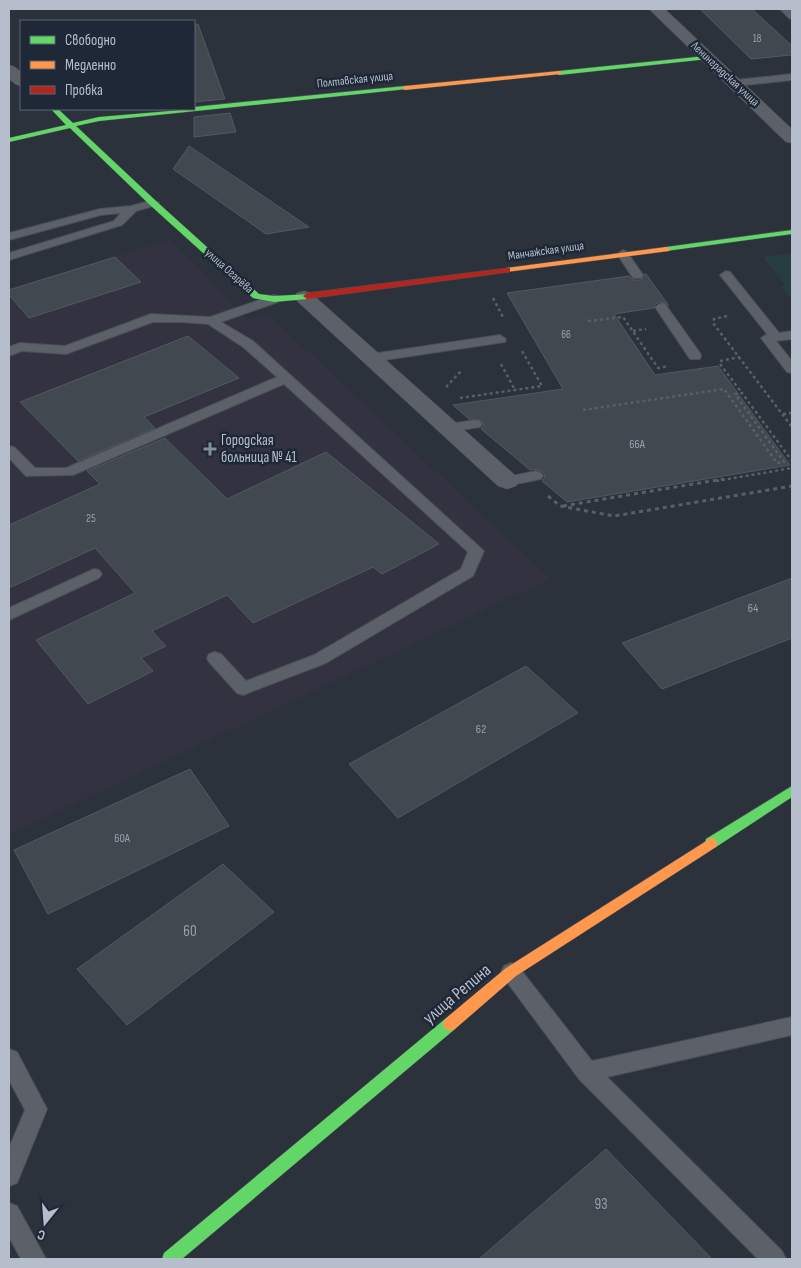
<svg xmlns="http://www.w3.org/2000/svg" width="801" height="1268" font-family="'Sofia Sans Condensed',sans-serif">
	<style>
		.medical { fill: #333240 }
		.green { fill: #283d41 }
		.building { fill: #42484f; stroke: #535962 }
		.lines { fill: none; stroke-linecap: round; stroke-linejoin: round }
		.lane-casing { stroke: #494e55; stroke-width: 2 }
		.street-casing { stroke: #494e55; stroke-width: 1 }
		.fast-casing { stroke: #494e55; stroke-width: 1 }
		.slow-casing { stroke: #494e55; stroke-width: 1 }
		.jam-casing { stroke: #494e55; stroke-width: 1 }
		.path-far1 { stroke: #595f65; stroke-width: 2.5; stroke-dasharray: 3 3; stroke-linecap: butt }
		.path { stroke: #595f65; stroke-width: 3; stroke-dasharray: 4 4; stroke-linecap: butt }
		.lane { fill: #5c6068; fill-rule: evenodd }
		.street { fill: #5c6068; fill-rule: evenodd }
		.fast { fill: #63d668; fill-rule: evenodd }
		.slow { fill: #ff974d; fill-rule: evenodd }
		.jam { fill: #b3261e; fill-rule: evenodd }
		.poi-dot { fill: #858d99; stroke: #1e2836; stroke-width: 2 }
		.labels { text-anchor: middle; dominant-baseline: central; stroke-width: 5; stroke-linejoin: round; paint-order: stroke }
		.far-number-label { font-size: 11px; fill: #99a0ac }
		.far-street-label { font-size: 12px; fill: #b6becb; stroke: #1e2836 }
		.number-label { font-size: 12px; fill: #99a0ac }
		.poi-label { font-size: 15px; fill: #b6becb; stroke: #1e2836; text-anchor: start }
		.near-number-label { font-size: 15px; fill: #99a0ac }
		.near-street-label { font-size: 18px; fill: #b6becb; stroke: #1e2836 }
	</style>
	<rect width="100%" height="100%" fill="#2b323b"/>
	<!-- medical -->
	<polygon class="medical" points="171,239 248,319 268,314 551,579 9,835 9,288"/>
	<!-- green -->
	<polygon class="green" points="792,253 792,300 780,286 786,285 763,257"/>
	<!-- building -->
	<g class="building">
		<polygon points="700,9 752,9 792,46 792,55 751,59"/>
		<polygon points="198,24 225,99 194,102 194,25"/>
		<polygon points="230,113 236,132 194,137 194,117"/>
		<polygon points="189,146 309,227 266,234 173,169"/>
		<polygon points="115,257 141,282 29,318 9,295 9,290"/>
		<polygon points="644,274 646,274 669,306 661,301 654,305 654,308 614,314 655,375 718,366 790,465 567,502 542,481 545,477 543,472 537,469 530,470 481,429 484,425 482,420 469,419 453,405 563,389 507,293 629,276 633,280 641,280"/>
		<polygon points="188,336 239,378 144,417 155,428 78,461 20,402"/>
		<polygon points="165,438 227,499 326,452 439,544 382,574 373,567 253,623 227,595 152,631 166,646 141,658 153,671 88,704 36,640 135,593 95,548 9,588 9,525 100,484 87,471"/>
		<polygon points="792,578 792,638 662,689 622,643"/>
		<polygon points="526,666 578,713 398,818 349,764"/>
		<polygon points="190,769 229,826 48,914 14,850"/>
		<polygon points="223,864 274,912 127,1025 77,969"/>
		<polygon points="606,1149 712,1259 479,1259"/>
	</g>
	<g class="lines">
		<!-- lane casing -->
		<g class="lane-casing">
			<g id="lane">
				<polygon points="780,9 789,9 792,12 792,19 789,18"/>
				<polygon points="792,74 792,80 736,86 731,83 736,80"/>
				<polygon points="153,200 159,203 157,205 136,211 122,225 9,260 9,253 114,221 121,213 101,215 9,240 9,233 100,209 131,206"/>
				<polygon points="623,250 627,252 643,275 641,278 633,278 617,254"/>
				<polygon points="726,271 730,272 779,333 792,331 792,339 776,341 792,361 792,373 787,372 761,338 767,334 720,275"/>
				<polygon points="274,295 278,296 280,299 278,302 221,322 253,341 484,551 473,576 326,663 243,695 237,693 209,662 207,658 209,654 215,652 221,654 246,681 314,655 461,569 468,552 284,384 73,475 26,476 9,458 9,446 14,447 35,468 66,468 277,377 243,347 208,324 181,322 153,322 66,354 22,351 9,356 9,347 20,343 65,346 151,314 210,317"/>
				<polygon points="661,303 665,304 700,353 701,356 700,359 690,359 655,307"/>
				<polygon points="500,335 506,339 505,342 371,362 364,358 371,354"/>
				<polygon points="475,420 480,421 482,424 480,427 449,432 442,428 449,424"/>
				<polygon points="536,471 541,473 543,476 541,479 507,486 502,484 500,481 502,478"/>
				<polygon points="94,569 99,570 102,574 99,578 9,620 9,608"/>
				<polygon points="511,963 518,966 592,1061 792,1017 792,1035 607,1077 782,1251 786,1259 758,1259 579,1079 504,978 501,972 504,966"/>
				<polygon points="9,1049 17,1052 47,1109 17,1183 9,1186 9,1148 25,1110 9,1080"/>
				<polygon points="9,1203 17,1206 46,1259 21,1259 9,1237"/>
			</g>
		</g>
		<!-- street casing -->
		<g class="street-casing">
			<g id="street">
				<polygon points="649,9 665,9 792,129 792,143 786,142"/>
				<polygon points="9,65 15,67 21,72 21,86 15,84 9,79"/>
				<polygon points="304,291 311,293 516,476 519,481 516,486 507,489 498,486 297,301 294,297 297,293"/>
			</g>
		</g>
		<!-- fast casing -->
		<g class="fast-casing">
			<g id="fast">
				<polygon points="706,56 709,58 708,59 559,75 556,73 559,71"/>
				<polygon points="405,86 407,87 407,89 99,121 76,126 156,201 259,294 274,296 310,294 310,298 307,299 274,302 253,298 150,205 70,128 9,142 9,138 66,125 51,109 58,109 73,123 99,117 194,109 194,107"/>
				<polygon points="792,230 792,234 666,251 662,249 666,247"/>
				<polygon points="792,786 792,797 716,847 711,848 706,847 705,843 706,839"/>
				<polygon points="450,1017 455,1019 457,1024 455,1029 182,1259 162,1259 164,1253 445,1019"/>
			</g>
		</g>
		<!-- slow casing -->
		<g class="slow-casing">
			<g id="slow">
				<polygon points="559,71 562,73 561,74 405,90 402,88 405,86"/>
				<polygon points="666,247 670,249 669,251 507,272 503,270 507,268"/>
				<polygon points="711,838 716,839 717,843 716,847 516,976 455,1029 450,1031 445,1029 443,1024 445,1019 506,968"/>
			</g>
		</g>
		<!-- jam casing -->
		<g class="jam-casing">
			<polygon id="jam" points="507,268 510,268 510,272 307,299 303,296 307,293"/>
		</g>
		<!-- path-far1 -->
		<g class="path-far1">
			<polyline points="493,298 503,317"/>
			<polyline points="727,316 714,319 713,323 792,427"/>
			<polyline points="588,321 623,317 658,368 669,366"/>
			<polyline points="633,331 646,329"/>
			<polyline points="720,361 740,357"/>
			<polyline points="501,364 515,390"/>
			<polyline points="720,364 742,393"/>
			<polyline points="446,387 462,370"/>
			<polyline points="460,398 542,386 522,351"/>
			<polyline points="583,410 724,389 777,463 784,462 735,394 742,393 792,461"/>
			<polyline points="783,414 792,413"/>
			<polyline points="716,481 792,468"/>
		</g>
		<!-- path -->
		<g class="path">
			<polyline points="548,496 560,506 614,516 792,486"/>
			<polyline points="563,506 723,479"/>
		</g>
		<!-- lane -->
		<use href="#lane" class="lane"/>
		<!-- street -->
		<use href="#street" class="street"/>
		<!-- fast -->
		<use href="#fast" class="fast"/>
		<!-- slow -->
		<use href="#slow" class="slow"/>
		<!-- jam -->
		<use href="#jam" class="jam"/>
	</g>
	<!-- markers -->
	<path class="poi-dot" d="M207.5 441.5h5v5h5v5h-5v5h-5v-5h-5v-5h5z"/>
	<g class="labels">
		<!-- far-number labels -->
		<g class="far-number-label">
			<text x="757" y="38">18</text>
			<text x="566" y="334">66</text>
		</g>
		<!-- far-street labels -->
		<g class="far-street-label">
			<text transform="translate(725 74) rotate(43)">Ленинградская улица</text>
			<text transform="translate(355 80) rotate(-6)">Полтавская улица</text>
			<text transform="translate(546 251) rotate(-8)">Манчажская улица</text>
			<text transform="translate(229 271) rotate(42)">улица Огарёва</text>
		</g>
		<!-- number labels -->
		<g class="number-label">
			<text x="637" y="444">66А</text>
			<text x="91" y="518">25</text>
			<text x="753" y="608">64</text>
			<text x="481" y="729">62</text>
			<text x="122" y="838">60А</text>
		</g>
		<!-- poi labels -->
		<g class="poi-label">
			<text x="221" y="440">Городская<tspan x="221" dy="17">больница № 41</tspan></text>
		</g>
		<!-- near-number labels -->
		<g class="near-number-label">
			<text x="190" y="931">60</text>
			<text x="601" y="1204">93</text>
		</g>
		<!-- near-street labels -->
		<g class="near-street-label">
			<text transform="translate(457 994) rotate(-40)">улица Репина</text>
		</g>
	</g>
	<!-- border -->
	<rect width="801" height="1268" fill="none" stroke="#b6becb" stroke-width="20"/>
	<!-- legend -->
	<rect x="20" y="20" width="175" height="90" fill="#1e2836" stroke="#5b6472"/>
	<rect x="30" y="36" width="25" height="8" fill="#63d668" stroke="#5b6472"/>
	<text x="65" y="45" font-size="15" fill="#b6becb">Свободно</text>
	<rect x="30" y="61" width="25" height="8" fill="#ff974d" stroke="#5b6472"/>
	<text x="65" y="70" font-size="15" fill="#b6becb">Медленно</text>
	<rect x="30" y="86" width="25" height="8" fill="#b3261e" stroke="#5b6472"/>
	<text x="65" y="95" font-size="15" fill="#b6becb">Пробка</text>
	<!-- north arrow -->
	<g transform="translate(45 1223) rotate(197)" stroke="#1e2836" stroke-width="4" paint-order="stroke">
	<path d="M0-4L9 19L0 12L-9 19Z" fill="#b6becb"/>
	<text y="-8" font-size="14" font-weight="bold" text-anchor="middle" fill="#b6becb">С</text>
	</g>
</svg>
